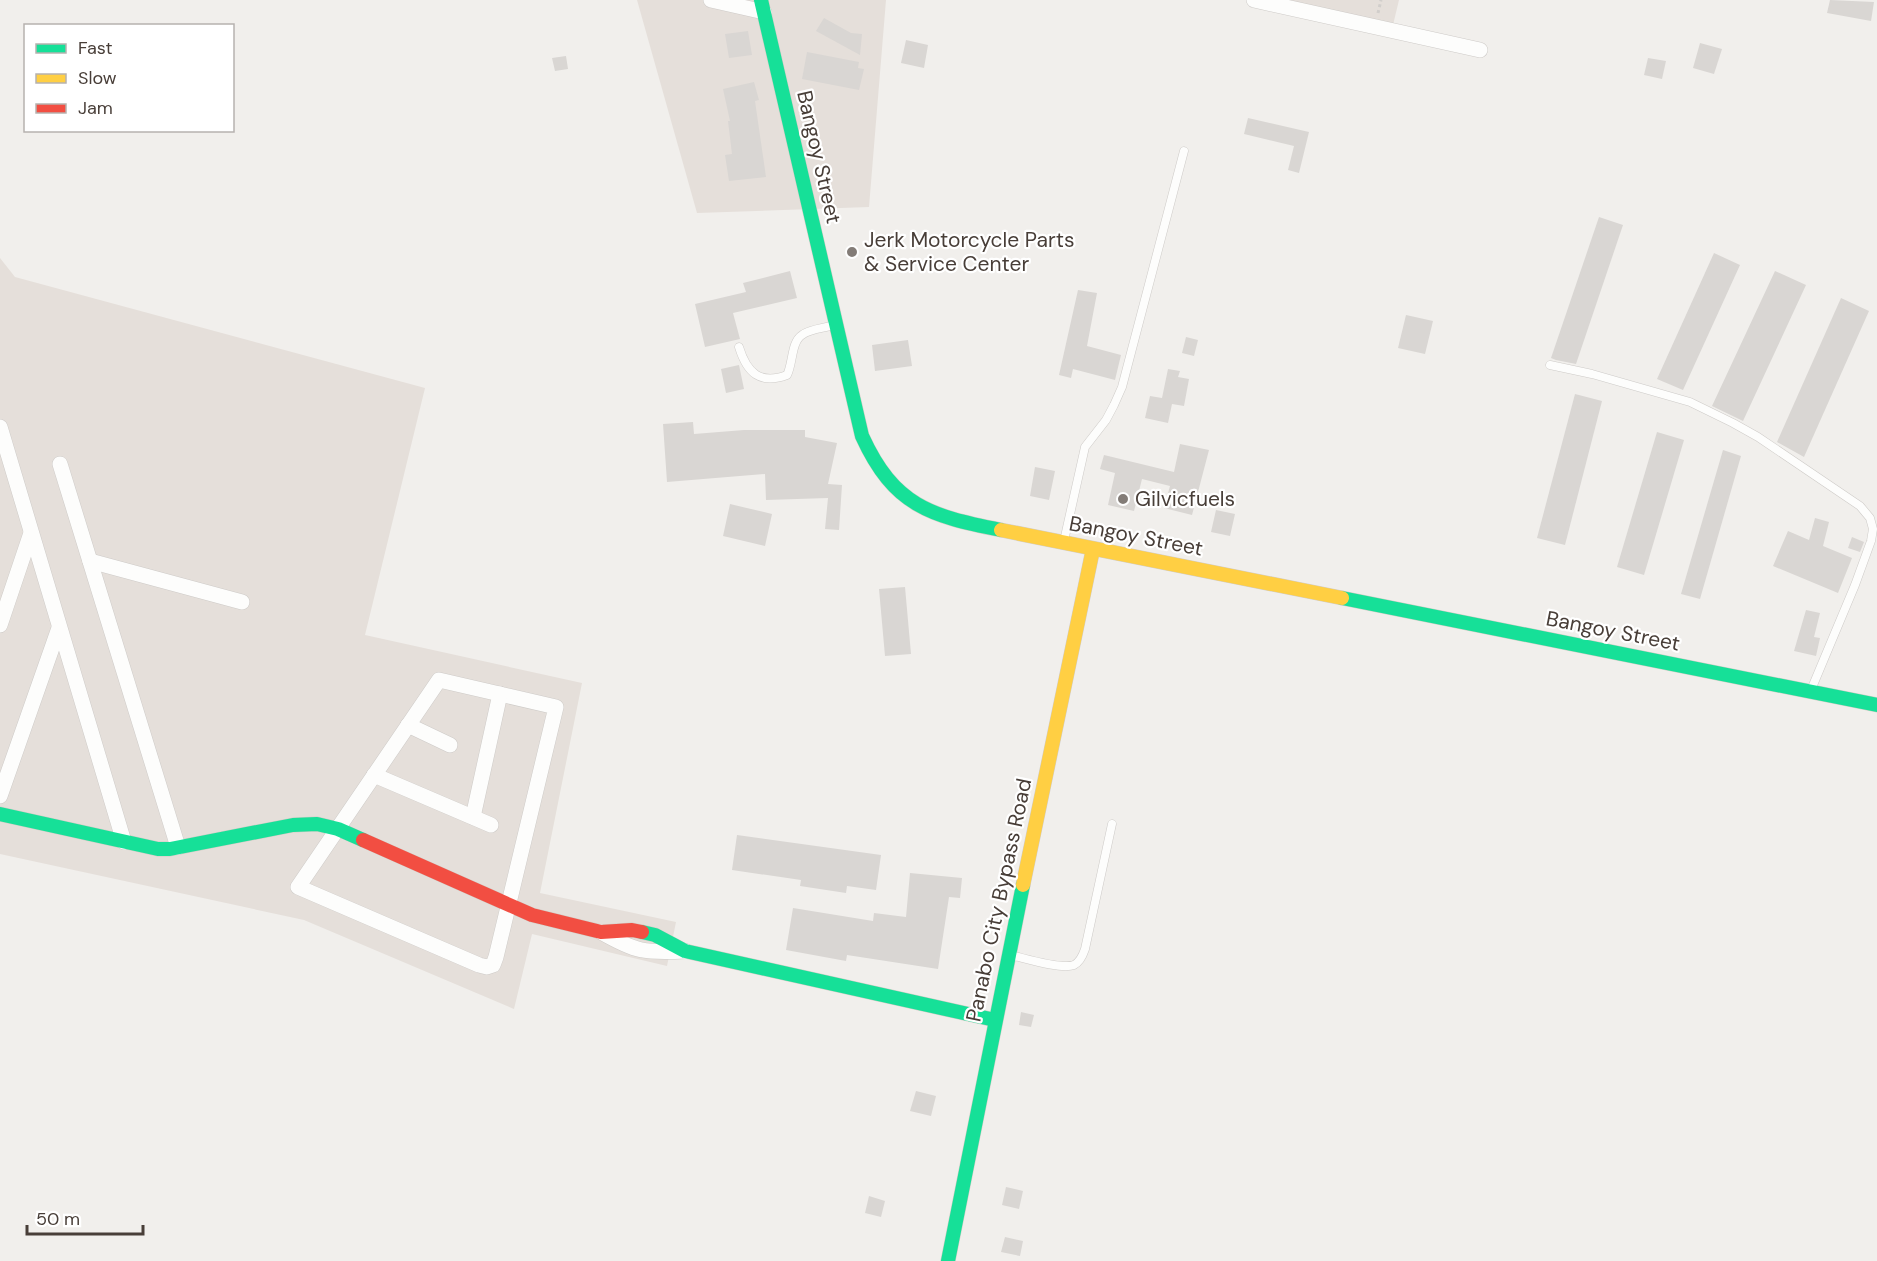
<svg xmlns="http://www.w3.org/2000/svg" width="1877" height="1261" font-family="'DM Sans',sans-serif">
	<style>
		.residential { fill: #e5dfda }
		.building { fill: #d9d6d3 }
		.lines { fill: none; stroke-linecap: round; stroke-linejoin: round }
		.lane-casing { stroke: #cecbc8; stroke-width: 9 }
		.street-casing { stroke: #cecbc8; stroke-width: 16 }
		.fast-casing { stroke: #d2ccc5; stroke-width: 15 }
		.slow-casing { stroke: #d2ccc5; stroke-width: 15 }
		.jam-casing { stroke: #d2ccc5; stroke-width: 15 }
		.path { stroke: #d1cecb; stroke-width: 3; stroke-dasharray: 3 3; stroke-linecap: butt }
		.lane { stroke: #fdfdfc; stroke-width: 8 }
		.street { stroke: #fdfdfc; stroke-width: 15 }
		.fast { stroke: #16e098; stroke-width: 14 }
		.slow { stroke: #ffcf43; stroke-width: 14 }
		.jam { stroke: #f24e42; stroke-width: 14 }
		.poi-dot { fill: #837c77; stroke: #fff; stroke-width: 2 }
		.labels { text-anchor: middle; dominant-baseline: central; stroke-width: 4.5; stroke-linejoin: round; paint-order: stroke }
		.street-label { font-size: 21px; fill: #483e38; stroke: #fff }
		.poi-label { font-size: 21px; fill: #483e38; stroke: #fff; text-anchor: start }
	</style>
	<rect width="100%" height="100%" fill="#f1efec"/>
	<!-- residential -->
	<g class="residential">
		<polygon points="637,0 886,0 869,207 697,213"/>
		<polygon points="1261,0 1399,0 1393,25"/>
		<polygon points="0,258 15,277 425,388 365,635 582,683 540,893 676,922 667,966 532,934 514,1009 304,920 0,854"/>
	</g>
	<!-- building -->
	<g class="building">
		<polygon points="1830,0 1874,2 1871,21 1827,13"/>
		<polygon points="824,18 851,33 862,34 860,55 816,31"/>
		<polygon points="748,31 752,55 729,58 725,34"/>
		<polygon points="906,40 928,45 924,68 901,63"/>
		<polygon points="1700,43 1722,49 1714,74 1693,68"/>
		<polygon points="807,52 859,62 858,68 864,69 859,90 802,79"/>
		<polygon points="566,56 568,69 555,71 552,58"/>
		<polygon points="1648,58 1666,61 1662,79 1644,75"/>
		<polygon points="754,82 759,100 755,101 766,177 729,181 725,155 732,154 728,121 730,121 723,89"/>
		<polygon points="1248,118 1309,132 1299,173 1288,170 1294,146 1244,134"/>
		<polygon points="1599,217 1623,225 1576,364 1556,360 1551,358"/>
		<polygon points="1714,253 1740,265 1683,390 1657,379"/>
		<polygon points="790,271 797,298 733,313 740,339 705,347 695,304 746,292 743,283"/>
		<polygon points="1775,271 1806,285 1743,421 1712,406"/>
		<polygon points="1078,290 1097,293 1087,346 1121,355 1115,380 1073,369 1071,378 1059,375"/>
		<polygon points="1841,298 1869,311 1804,457 1777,442"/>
		<polygon points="1406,315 1433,321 1425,354 1398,348"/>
		<polygon points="1186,337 1198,340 1194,356 1182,353"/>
		<polygon points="908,340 912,366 875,371 872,345"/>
		<polygon points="739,365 744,389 726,393 721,369"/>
		<polygon points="1168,369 1180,371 1178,377 1189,379 1184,406 1172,404 1168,423 1145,418 1150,396 1162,398"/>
		<polygon points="1575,394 1602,401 1565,545 1537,538"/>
		<polygon points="693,422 694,434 744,430 805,430 805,437 837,443 828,484 842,485 839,530 825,529 828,498 766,500 765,474 667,482 663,424"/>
		<polygon points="1657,432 1684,440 1644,575 1617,567"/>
		<polygon points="1180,444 1209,450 1192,515 1164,508 1170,486 1142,479 1134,511 1108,505 1115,473 1100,469 1104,455 1174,472"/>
		<polygon points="1723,450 1741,456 1700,599 1681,594"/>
		<polygon points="1035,467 1055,471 1049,500 1030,496"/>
		<polygon points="730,504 772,514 765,546 723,536"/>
		<polygon points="1216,510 1235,514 1230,536 1211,532"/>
		<polygon points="1815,518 1829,522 1823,546 1852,558 1838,593 1773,566 1788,531 1809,540"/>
		<polygon points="1852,537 1864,542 1860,552 1848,548"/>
		<polygon points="905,587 911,654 885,656 879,589"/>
		<polygon points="1806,610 1820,613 1814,637 1820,638 1816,656 1794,651"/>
		<polygon points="737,835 881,855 876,890 847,886 846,893 800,886 801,880 732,870"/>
		<polygon points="910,873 962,878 960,898 949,897 938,969 847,955 846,961 786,950 793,908 873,921 874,913 906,917"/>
		<polygon points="1021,1012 1034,1015 1031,1027 1019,1025"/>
		<polygon points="916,1091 936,1096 931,1116 910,1111"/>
		<polygon points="1006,1187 1023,1191 1019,1209 1002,1205"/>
		<polygon points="869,1196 885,1201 881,1217 865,1213"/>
		<polygon points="1005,1237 1023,1241 1020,1256 1001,1252"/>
	</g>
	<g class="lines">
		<!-- lane casing -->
		<g class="lane-casing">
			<g id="lane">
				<path d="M739 347C747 373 760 385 787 375 793 364 791 342 802 335 809 329 825 328 834 325"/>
				<polyline points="1550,365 1592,374 1690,402 1733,423 1758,437 1860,506 1870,518 1873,529 1871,541 1855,585 1811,690"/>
				<polyline points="1064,541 1085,447 1106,420 1114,405 1122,387 1184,151"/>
				<path d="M1010 955C1024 958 1061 970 1074 965 1080 962 1083 955 1085 949L1112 824"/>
			</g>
		</g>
		<!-- street casing -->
		<g class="street-casing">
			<g id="street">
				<polyline points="711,0 764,12"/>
				<polyline points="1254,0 1480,50"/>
				<polyline points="0,427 124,842"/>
				<polyline points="60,464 178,847"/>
				<polyline points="90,561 242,602"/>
				<polyline points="0,625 31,533"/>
				<polygon points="439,680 556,707 496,957 493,965 487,967 479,965 298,887"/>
				<polyline points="408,725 450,745"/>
				<polyline points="374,775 491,825"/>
				<polyline points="0,796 59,628"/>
				<polyline points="473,817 500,694"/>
				<path d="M601 932C636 952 644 953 685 951"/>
			</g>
		</g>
		<!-- fast casing -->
		<g class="fast-casing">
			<g id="fast">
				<path d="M761 0 862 436C894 506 930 516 1001 530"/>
				<polyline points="1342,598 1877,705"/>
				<polyline points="0,814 158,849 170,849 293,825 317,824 338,829 363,840"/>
				<polyline points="642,932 655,935 685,951 995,1020"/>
				<polyline points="948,1261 1023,885"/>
			</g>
		</g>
		<!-- slow casing -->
		<g class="slow-casing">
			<g id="slow">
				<polyline points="1001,530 1342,598"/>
				<polyline points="1023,885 1093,549"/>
			</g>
		</g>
		<!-- jam casing -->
		<g class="jam-casing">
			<polyline id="jam" points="363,840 532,915 601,932 632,930 642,932"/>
		</g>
		<!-- path -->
		<polyline class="path" points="1378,13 1381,0"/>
		<!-- lane -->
		<use href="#lane" class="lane"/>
		<!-- street -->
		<use href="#street" class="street"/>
		<!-- fast -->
		<use href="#fast" class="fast"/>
		<!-- slow -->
		<use href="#slow" class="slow"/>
		<!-- jam -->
		<use href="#jam" class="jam"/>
	</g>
	<!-- markers -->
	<g class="poi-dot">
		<circle cx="852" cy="252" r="6"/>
		<circle cx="1123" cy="499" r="6"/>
	</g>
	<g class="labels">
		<!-- street labels -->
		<g class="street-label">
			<text transform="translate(819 157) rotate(77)">Bangoy Street</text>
			<text transform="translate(1136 536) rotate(11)">Bangoy Street</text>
			<text transform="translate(1613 631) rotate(11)">Bangoy Street</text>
			<text transform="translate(999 900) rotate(-78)">Panabo City Bypass Road</text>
		</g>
		<!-- poi labels -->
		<g class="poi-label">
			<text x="864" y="240">Jerk Motorcycle Parts<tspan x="864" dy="24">&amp; Service Center</tspan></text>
			<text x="1135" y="499">Gilvicfuels</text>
		</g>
	</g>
	<!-- legend -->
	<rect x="24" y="24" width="210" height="108" fill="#ffffff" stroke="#b6b2af" stroke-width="1.5"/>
	<rect x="36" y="44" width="30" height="9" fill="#16e098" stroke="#b6b2af" stroke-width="1.5"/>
	<text x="78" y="54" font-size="18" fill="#483e38">Fast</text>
	<rect x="36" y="74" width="30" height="9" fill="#ffcf43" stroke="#b6b2af" stroke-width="1.5"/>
	<text x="78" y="84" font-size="18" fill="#483e38">Slow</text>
	<rect x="36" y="104" width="30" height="9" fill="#f24e42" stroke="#b6b2af" stroke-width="1.5"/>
	<text x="78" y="114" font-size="18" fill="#483e38">Jam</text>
	<!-- scale -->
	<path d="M27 1225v9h116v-9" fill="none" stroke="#483e38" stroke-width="3"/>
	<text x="36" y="1225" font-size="18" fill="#483e38" stroke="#ffffff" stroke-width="4.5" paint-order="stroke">50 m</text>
</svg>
